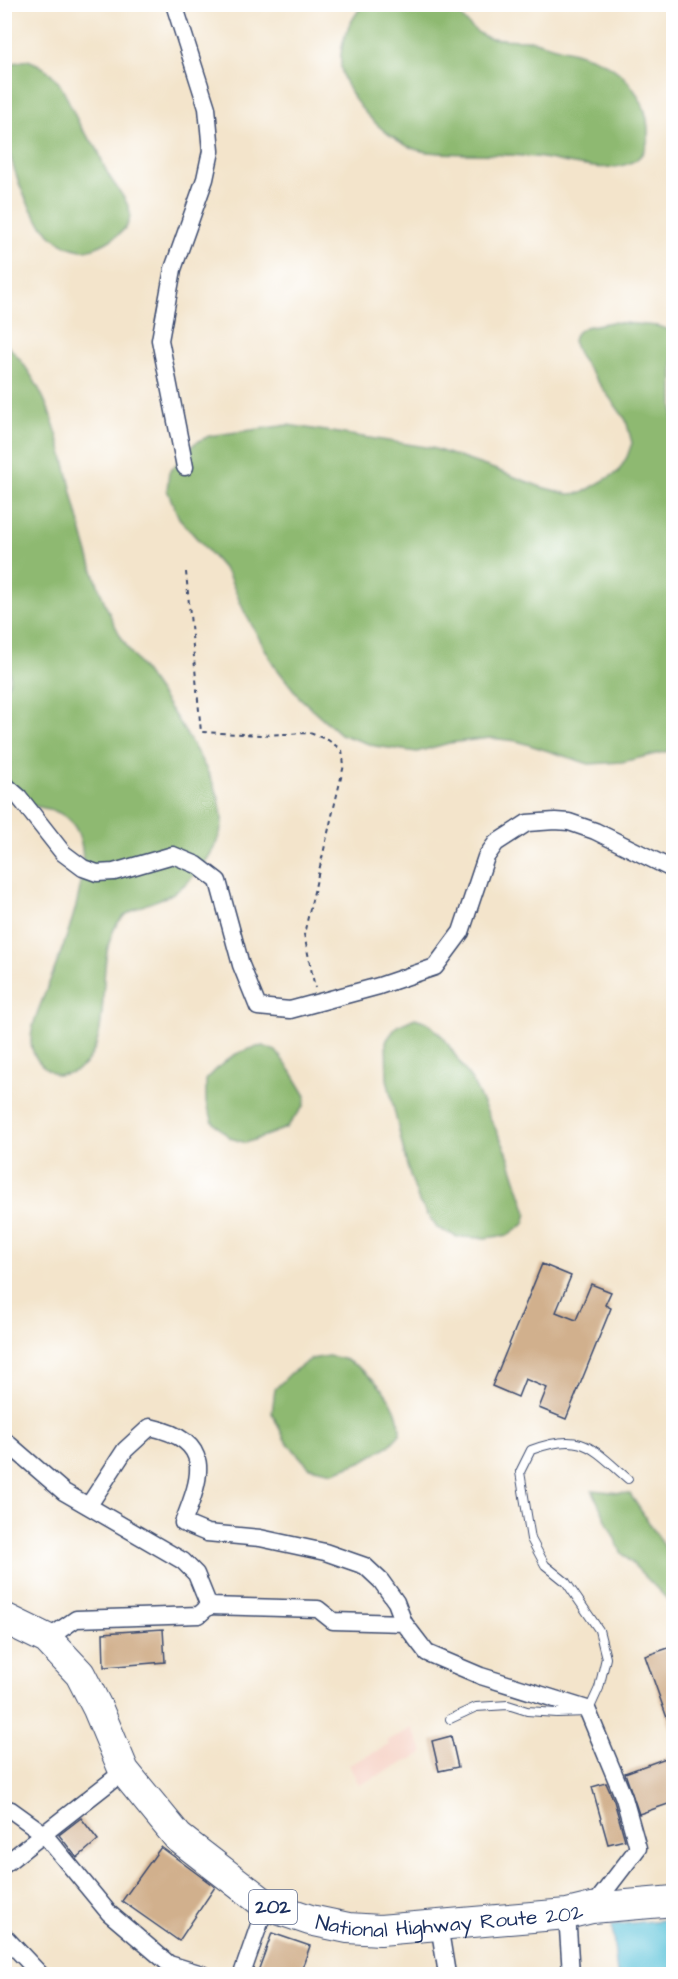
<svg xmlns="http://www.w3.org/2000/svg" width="678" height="1979" font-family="'Architects Daughter',sans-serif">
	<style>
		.built { fill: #f6d2c5 }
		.forest { fill: #8eb971; stroke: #547468; stroke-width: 1.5 }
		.water { fill: #5cc3d9; stroke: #3c799c; stroke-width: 1.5 }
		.building { fill: #d1b08d }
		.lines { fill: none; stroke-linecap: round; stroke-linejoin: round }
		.lane-casing { stroke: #3b4a6e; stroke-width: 10 }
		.street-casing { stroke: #3b4a6e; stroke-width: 19 }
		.highway-casing { stroke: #3b4a6e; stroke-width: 32 }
		.path { stroke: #3b4a6e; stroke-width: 2; stroke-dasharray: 4.5 4.5; stroke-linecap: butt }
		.lane { stroke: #fff; stroke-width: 8 }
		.street { stroke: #fff; stroke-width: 16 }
		.highway { stroke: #fff; stroke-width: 30 }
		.labels { text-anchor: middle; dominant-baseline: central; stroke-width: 4.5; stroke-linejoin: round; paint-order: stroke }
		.shield { fill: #fff; stroke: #5f6d8e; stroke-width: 1.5 }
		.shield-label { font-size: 20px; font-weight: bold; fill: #1b2f5e }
		.street-label { font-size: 21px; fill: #1b2f5e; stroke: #fff }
	</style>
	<rect width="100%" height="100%" fill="#fff"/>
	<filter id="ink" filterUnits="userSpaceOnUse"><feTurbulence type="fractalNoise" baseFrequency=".0167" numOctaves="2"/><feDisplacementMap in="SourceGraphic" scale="12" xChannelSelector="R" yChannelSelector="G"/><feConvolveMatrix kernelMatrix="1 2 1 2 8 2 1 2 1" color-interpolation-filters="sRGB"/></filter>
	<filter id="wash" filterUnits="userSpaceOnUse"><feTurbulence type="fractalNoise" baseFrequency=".008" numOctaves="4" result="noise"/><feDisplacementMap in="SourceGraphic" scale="24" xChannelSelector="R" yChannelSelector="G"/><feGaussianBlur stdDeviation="1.35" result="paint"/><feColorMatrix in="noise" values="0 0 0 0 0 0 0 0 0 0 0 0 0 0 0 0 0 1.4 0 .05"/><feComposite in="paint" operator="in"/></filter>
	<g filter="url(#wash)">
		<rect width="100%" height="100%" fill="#f3e4cb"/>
		<!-- built -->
		<polygon class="built" points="412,1728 424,1753 359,1785 349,1765 389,1745 387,1741"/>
		<!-- forest -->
		<g class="forest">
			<path d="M363 5H452C462 16 469 29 484 36 497 41 516 39 529 40 538 41 547 45 555 47 589 55 620 63 638 96 648 112 655 145 637 159 612 178 564 160 535 157 513 155 490 154 467 154 453 153 437 154 422 151 391 145 344 99 341 67 339 44 349 21 363 5Z"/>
			<path d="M28 60C64 73 65 99 82 129 86 135 92 141 96 147 101 155 102 164 107 172 113 185 131 202 130 216 129 229 116 237 107 242 100 246 88 251 81 250 33 243 11 169 5 129 2 110 4 89 5 70L14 63Z"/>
			<polygon points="612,322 657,326 673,331 673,750 622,762 589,764 517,741 490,738 449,743 417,752 375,746 340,734 300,698 274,665 244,611 228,574 179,518 167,490 169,472 195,443 209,436 288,425 432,448 494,469 541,487 568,494 582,493 618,472 627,457 632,443 626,420 579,356 573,341 575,334 585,327"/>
			<path d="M4 342C52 388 61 448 76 509 86 549 99 597 119 633 127 649 139 663 149 678 167 703 183 728 198 754 209 774 220 793 222 817 224 845 192 884 168 896 152 903 128 908 117 924 92 963 117 1042 79 1069 74 1073 64 1074 57 1075 48 1070 39 1065 34 1054 25 1036 39 1010 45 993 61 953 102 860 72 823 55 803 26 809 5 798L4 690C13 681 11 669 4 659Z"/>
			<polygon points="415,1018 427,1022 444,1038 472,1081 507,1152 527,1213 524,1224 509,1235 484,1238 457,1237 437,1228 419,1202 407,1166 387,1079 386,1041 397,1026"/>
			<path d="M263 1046 276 1051 291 1071 306 1096 304 1106 286 1128 246 1143 230 1138 213 1122 206 1102V1080C225 1060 235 1050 263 1046Z"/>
			<path d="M328 1356C333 1357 341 1358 346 1360 372 1373 401 1403 400 1434L390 1445 363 1461 334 1472 309 1467 285 1440 272 1413 275 1389 291 1373 311 1359Z"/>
			<polygon points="592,1490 630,1494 673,1559 673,1605 621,1552"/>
		</g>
		<!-- water -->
		<polygon class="water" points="673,1919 673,1974 617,1974 612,1925"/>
		<g id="blocks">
			<!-- building -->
			<g class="building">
				<polygon points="542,1264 571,1276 556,1312 576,1320 591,1284 611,1292 605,1305 611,1308 566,1419 539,1408 547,1388 525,1379 518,1397 492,1386"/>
				<polygon points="163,1629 165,1662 104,1667 103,1633"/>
				<polygon points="674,1646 674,1731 672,1732 645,1656"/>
				<polygon points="451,1736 458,1767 439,1771 432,1741"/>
				<polygon points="674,1755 674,1802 639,1814 625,1773"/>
				<polygon points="606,1783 614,1801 625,1840 608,1844 592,1787"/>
				<polygon points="81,1818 98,1840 77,1858 59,1835"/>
				<polygon points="161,1847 215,1887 179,1941 122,1901"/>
				<polygon points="272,1933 310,1946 300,1974 257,1974"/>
			</g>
		</g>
	</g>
	<g filter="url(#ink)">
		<use href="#blocks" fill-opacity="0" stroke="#3b4a6e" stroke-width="1.5"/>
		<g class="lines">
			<!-- lane casing -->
			<g class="lane-casing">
				<path id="lane" d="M450 1719 476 1707 508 1705 527 1711 557 1713 588 1712 599 1688 606 1658 599 1630 566 1582 545 1565 531 1539 520 1472 531 1450C582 1431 591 1447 628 1479"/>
			</g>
			<!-- street casing -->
			<g class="street-casing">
				<g id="street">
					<polyline points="174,4 207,108 211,151 205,179 173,269 160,340 185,467"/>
					<polyline points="4,784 19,797 63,853 83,868 97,873 114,872 173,855 197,865 218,881 241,965 258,1007 290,1010 379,986 435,967 461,932 486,857 496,843 527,823 555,821 569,822 595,831 674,870"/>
					<polyline points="4,1440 64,1492 183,1561 196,1574 209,1606 199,1615 76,1619 47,1639"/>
					<path d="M89 1505 125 1450 150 1427C214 1441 202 1475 183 1523L207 1533 260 1538 325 1552 365 1566 381 1581 396 1602 404 1623"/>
					<polyline points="209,1606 318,1609 333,1621 404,1623 427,1653 481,1676 587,1709 624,1798 638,1848 592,1908"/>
					<polyline points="4,1808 11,1810 43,1833 109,1913 169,1964 202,1974"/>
					<polyline points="4,1865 124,1771"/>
					<polyline points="567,1914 571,1974"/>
					<polyline points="439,1925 447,1974"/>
					<polyline points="4,1936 40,1974"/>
					<polyline points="242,1974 266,1905"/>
				</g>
			</g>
			<!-- highway casing -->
			<g class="highway-casing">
				<g id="highway">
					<path id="s1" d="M4 1618 47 1639 80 1674 98 1709 124 1771 178 1837 266 1905 310 1920 348 1928 380 1930 567 1914 592 1908 674 1901"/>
				</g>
			</g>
			<!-- path -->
			<polyline class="path" points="186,572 201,732 261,735 310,733 328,740 342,750 344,765 304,934 315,988"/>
			<!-- lane -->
			<use href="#lane" class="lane"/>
			<!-- street -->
			<use href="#street" class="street"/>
			<!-- highway -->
			<use href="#highway" class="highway"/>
		</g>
	</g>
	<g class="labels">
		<!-- shield labels -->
		<rect class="shield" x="249" y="1890" width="48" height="34" rx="4.5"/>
		<g class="shield-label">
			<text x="273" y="1907">202</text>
		</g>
		<!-- street labels -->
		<g class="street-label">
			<text stroke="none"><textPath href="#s1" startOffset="586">National Highway Route 202</textPath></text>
		</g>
	</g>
	<!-- margin -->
	<rect width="678" height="1979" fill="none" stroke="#fff" stroke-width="24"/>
</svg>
